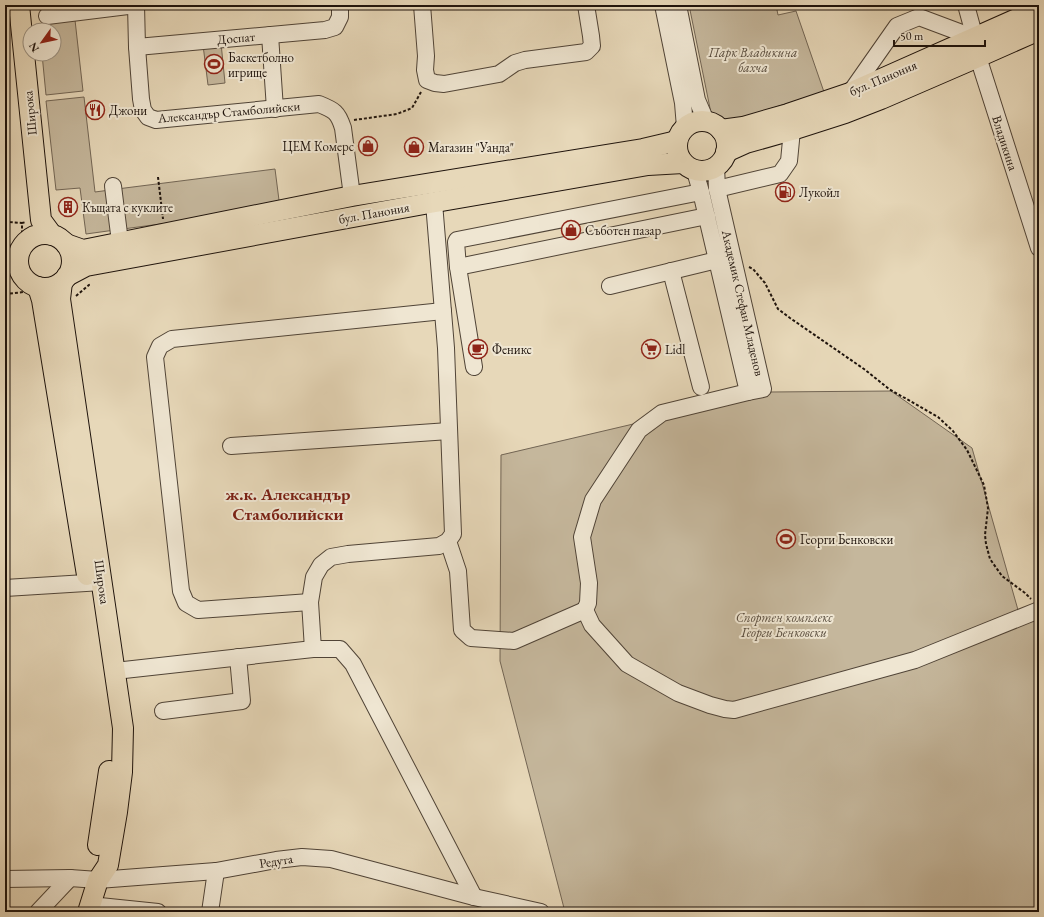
<svg xmlns="http://www.w3.org/2000/svg" width="1044" height="917" font-family="'EB Garamond',serif">
	<style>
		.green { fill: #c5b79c; stroke: #726554 }
		.lines { fill: none; stroke-linecap: round; stroke-linejoin: round }
		.minor-casing { stroke: #504437; stroke-width: 18 }
		.major-casing { stroke: #1e130c; stroke-width: 22 }
		.path { stroke: #1e130c; stroke-width: 2; stroke-dasharray: 3 2; stroke-linecap: butt }
		.minor { stroke: #efe6d2; stroke-width: 16 }
		.major { stroke: #e7d8b9; stroke-width: 20 }
		.labels { text-anchor: middle; dominant-baseline: central; stroke-width: 4; stroke-linejoin: round; paint-order: stroke }
		.street-label { font-size: 13px; fill: #1e130c; stroke: #efe6d2 }
		.park-label { font-size: 13px; font-style: italic; fill: #584c3e; stroke: #efe6d2 }
		.poi-label { font-size: 13px; fill: #1e130c; stroke: #efe6d2; text-anchor: start }
		.district-label { font-size: 17px; font-weight: bold; fill: #7a1f14; stroke: #efe6d2 }
	</style>
	<rect width="100%" height="100%" fill="#e7d8b9"/>
	<filter id="stains"><feTurbulence type="fractalNoise" baseFrequency=".005" numOctaves="4"/><feColorMatrix values="0 0 0 0 .2 0 0 0 0 .09 0 0 0 0 .02 0 0 0 .5 -.17"/></filter>
	<radialGradient id="worn" r=".72"><stop offset=".6" stop-color="#630" stop-opacity="0"/><stop offset="1" stop-color="#630" stop-opacity=".3"/></radialGradient>
	<!-- green -->
	<g class="green">
		<polygon points="689,5 776,5 778,15 796,11 824,92 721,124 712,118"/>
		<polygon points="75,20 83,91 46,95 42,54 54,54 54,30 39,30 39,24"/>
		<polygon points="221,43 225,83 208,85 203,45"/>
		<polygon points="84,97 95,192 110,190 115,230 86,234 80,188 56,190 46,101"/>
		<polygon points="275,169 280,208 123,229 117,189"/>
		<polygon points="891,391 972,448 1020,617 1039,610 1039,912 565,912 500,661 501,455 770,392"/>
	</g>
	<g class="lines">
		<!-- minor casing -->
		<g class="minor-casing">
			<g id="minor">
				<path d="M136 5 137 47 141 99 143 110 148 117 156 120 319 104C334 110 338 112 343 128L352 196"/>
				<polyline points="422,5 426,56 425,70 427,80 435,83 444,84 499,74 515,63 525,60 586,52 592,46 591,36 586,5"/>
				<polyline points="663,5 683,103 685,127"/>
				<polyline points="678,5 697,100 706,121"/>
				<polyline points="966,5 975,38 978,57 1039,248"/>
				<polyline points="47,16 136,5"/>
				<polyline points="270,35 275,109"/>
				<polyline points="137,47 325,30 335,27 340,17 340,5"/>
				<polyline points="850,93 897,26 919,17 975,38"/>
				<polyline points="695,171 701,192 748,392 763,389 717,189 716,166"/>
				<polyline points="113,186 120,242"/>
				<polyline points="717,189 780,174 789,161 792,130"/>
				<polyline points="458,267 707,216"/>
				<polyline points="671,271 701,387"/>
				<polyline points="610,286 717,260"/>
				<polyline points="474,367 458,267 456,242 457,240 701,192"/>
				<polyline points="231,446 449,431"/>
				<polyline points="448,541 458,571 462,630 471,638 514,641 585,610 592,625 627,664 678,693 710,705 725,709 734,710 915,660 1039,610"/>
				<polyline points="5,588 102,582"/>
				<polyline points="310,602 198,610 186,603 181,591 155,357 160,346 172,339 443,311"/>
				<polyline points="585,610 588,603 589,583 582,537 593,500 639,430 662,413 748,392"/>
				<polyline points="313,649 310,602 314,577 321,565 331,557 348,554 439,546 448,541 453,534 446,348 434,203"/>
				<polyline points="115,671 313,649 340,649 353,664 474,897"/>
				<polyline points="163,711 242,701 238,657"/>
				<polyline points="5,879 70,878 98,880 216,871 276,860 302,857 331,859 474,897 541,912"/>
				<polyline points="90,905 158,912"/>
				<polyline points="38,912 70,878"/>
				<polyline points="210,912 216,871"/>
			</g>
		</g>
		<!-- major casing -->
		<g class="major-casing">
			<g id="major">
				<polyline points="19,5 41,220 52,235"/>
				<circle cx="702" cy="146" r="25"/>
				<polyline points="721,130 743,127 788,114 850,93 1039,9"/>
				<polyline points="726,152 746,143 792,130 845,113 881,99 978,57 1039,30"/>
				<circle cx="45" cy="261" r="27"/>
				<polyline points="66,244 83,250 352,196 643,149 677,141"/>
				<polyline points="67,276 86,266 424,204 648,165 683,163"/>
				<polyline points="62,282 60,299 123,728 122,772 117,812 108,865 98,880 88,912"/>
				<polyline points="38,287 42,300 87,575"/>
				<polyline points="98,845 109,771"/>
			</g>
		</g>
		<!-- path -->
		<g class="path">
			<polyline points="354,120 397,114 412,108 421,92"/>
			<polyline points="158,177 163,219"/>
			<polyline points="5,204 8,222 22,223"/>
			<polyline points="5,250 22,237 22,223 26,222"/>
			<polyline points="749,267 753,269 765,283 778,309 790,318 864,369 889,389 938,417 953,431 967,450 984,485 988,508 985,535 986,544 990,559 1002,576 1025,593 1031,599"/>
			<polyline points="5,280 8,293"/>
			<polyline points="5,294 24,292"/>
			<polyline points="76,296 89,285 88,283"/>
		</g>
		<!-- minor -->
		<use href="#minor" class="minor"/>
		<!-- major -->
		<use href="#major" class="major"/>
	</g>
	<!-- icons -->
	<defs>
		<g id="stadium-ring" transform="scale(1)"><circle r="9.5" fill="#efe6d2" stroke="#8f2418" stroke-width="1.5"/><path d="M0-5a6.5 5 0 1 0 0 10a6.5 5 0 1 0 0-10ZM-3.5-1.8h7v3.6h-7Z" fill="#8f2418"/></g>
		<g id="restaurant-ring" transform="scale(1)"><circle r="9.5" fill="#efe6d2" stroke="#8f2418" stroke-width="1.5"/><path d="M-5-6h1v4h1v-4h1v4h1v-4h1v5L-1.5 .5V6h-2V.5L-5-1ZM5-6V6H3V1.5H1.5Q1.5-4 5-6Z" fill="#8f2418"/></g>
		<g id="shop-ring" transform="scale(1)"><circle r="9.5" fill="#efe6d2" stroke="#8f2418" stroke-width="1.5"/><path d="M-5-2.5h2.3a2.7 3.5 0 0 1 5.4 0H5L5.5 6h-11ZM-1.5-2.5h3a1.5 2.3 0 0 0-3 0Z" fill="#8f2418"/></g>
		<g id="fuel-ring" transform="scale(1)"><circle r="9.5" fill="#efe6d2" stroke="#8f2418" stroke-width="1.5"/><path d="M-5.5-6h7V0h2V4h1.3V-2.5L3-4.5l.8-.8L6-3V5H2.5V1h-1V6h-7ZM-4.2-4.7v3.2H.2V-4.7Z" fill="#8f2418"/></g>
		<g id="building-ring" transform="scale(1)"><circle r="9.5" fill="#efe6d2" stroke="#8f2418" stroke-width="1.5"/><path d="M-4-6H4V6H1V3H-1V6H-4ZM-2.5-4.3h1.7v1.8h-1.7ZM.8-4.3h1.7v1.8H.8ZM-2.5-1h1.7V.8h-1.7ZM.8-1h1.7V.8H.8Z" fill="#8f2418"/></g>
		<g id="cafe-ring" transform="scale(1)"><circle r="9.5" fill="#efe6d2" stroke="#8f2418" stroke-width="1.5"/><path d="M-5.5-4.5H6V0H3Q3 3.5 0 3.5H-2.5Q-5.5 3.5-5.5 0ZM3-3.2v2h1.7v-2ZM-6 4.5H4V6H-6Z" fill="#8f2418"/></g>
		<g id="supermarket-ring" transform="scale(1)"><circle r="9.5" fill="#efe6d2" stroke="#8f2418" stroke-width="1.5"/><path d="M-6-5.5h2.5l.6 2H6L4.5 2H-2.5L-4.4-4H-6ZM-1.5 3.2a1.3 1.3 0 1 0 .1 0ZM3 3.2a1.3 1.3 0 1 0 .1 0Z" fill="#8f2418"/></g>
	</defs>
	<g fill-rule="evenodd">
		<use href="#stadium-ring" x="214" y="64"/>
		<use href="#restaurant-ring" x="95" y="110"/>
		<use href="#shop-ring" x="368" y="146"/>
		<use href="#shop-ring" x="414" y="147"/>
		<use href="#fuel-ring" x="785" y="192"/>
		<use href="#building-ring" x="68" y="207"/>
		<use href="#shop-ring" x="571" y="230"/>
		<use href="#cafe-ring" x="478" y="349"/>
		<use href="#supermarket-ring" x="651" y="349"/>
		<use href="#stadium-ring" x="786" y="539"/>
	</g>
	<g class="labels">
		<!-- street labels -->
		<g class="street-label">
			<text transform="translate(236 38) rotate(-5)">Доспат</text>
			<text transform="translate(883 78) rotate(-23)">бул. Панония</text>
			<text transform="translate(229 112) rotate(-5)">Александър Стамболийски</text>
			<text transform="translate(30 113) rotate(-96)">Широка</text>
			<text transform="translate(1005 143) rotate(72)">Владикина</text>
			<text transform="translate(374 213) rotate(-10)">бул. Панония</text>
			<text transform="translate(743 303) rotate(77)">Академик Стефан Младенов</text>
			<text transform="translate(102 582) rotate(82)">Широка</text>
			<text transform="translate(276 861) rotate(-9)">Редута</text>
		</g>
		<!-- park labels -->
		<g class="park-label">
			<text x="753" y="52">Парк Владикина<tspan x="753" dy="15">бахча</tspan></text>
			<text x="784" y="617">Спортен комплекс<tspan x="784" dy="15">Георги Бенковски</tspan></text>
		</g>
		<!-- poi labels -->
		<g class="poi-label">
			<text x="228" y="57">Баскетболно<tspan x="228" dy="15">игрище</tspan></text>
			<text x="109" y="110">Джони</text>
			<text x="354" y="146" text-anchor="end">ЦЕМ Комерс</text>
			<text x="428" y="147">Магазин "Уанда"</text>
			<text x="799" y="192">Лукойл</text>
			<text x="82" y="207">Къщата с куклите</text>
			<text x="585" y="230">Съботен пазар</text>
			<text x="492" y="349">Феникс</text>
			<text x="665" y="349">Lidl</text>
			<text x="800" y="539">Георги Бенковски</text>
		</g>
		<!-- district labels -->
		<g class="district-label">
			<text x="288" y="494">ж.к. Александър<tspan x="288" dy="20">Стамболийски</tspan></text>
		</g>
	</g>
	<!-- margin -->
	<rect width="1044" height="917" fill="none" stroke="#e7d8b9" stroke-width="20"/>
	<rect x="6" y="6" width="1032" height="905" fill="none" stroke="#1e130c" stroke-width="2"/>
	<rect x="10" y="10" width="1024" height="897" fill="none" stroke="#1e130c"/>
	<!-- north arrow -->
	<g transform="translate(42 42) rotate(237)"><circle r="19" fill="#efe6d2" stroke="#9b9283"/>
	<path d="M0-3L7 15L0 10L-7 15Z" fill="#8f2418"/>
	<text y="-6" font-size="11" font-weight="bold" text-anchor="middle" fill="#1e130c">N</text>
	</g>
	<!-- scale -->
	<path d="M894 40v6h91v-6" fill="none" stroke="#1e130c" stroke-width="2"/>
	<text x="900" y="40" font-size="12" fill="#1e130c" stroke="#efe6d2" stroke-width="3" paint-order="stroke">50 m</text>
	<rect width="100%" height="100%" filter="url(#stains)"/>
	<rect width="100%" height="100%" fill="url(#worn)"/>
</svg>
